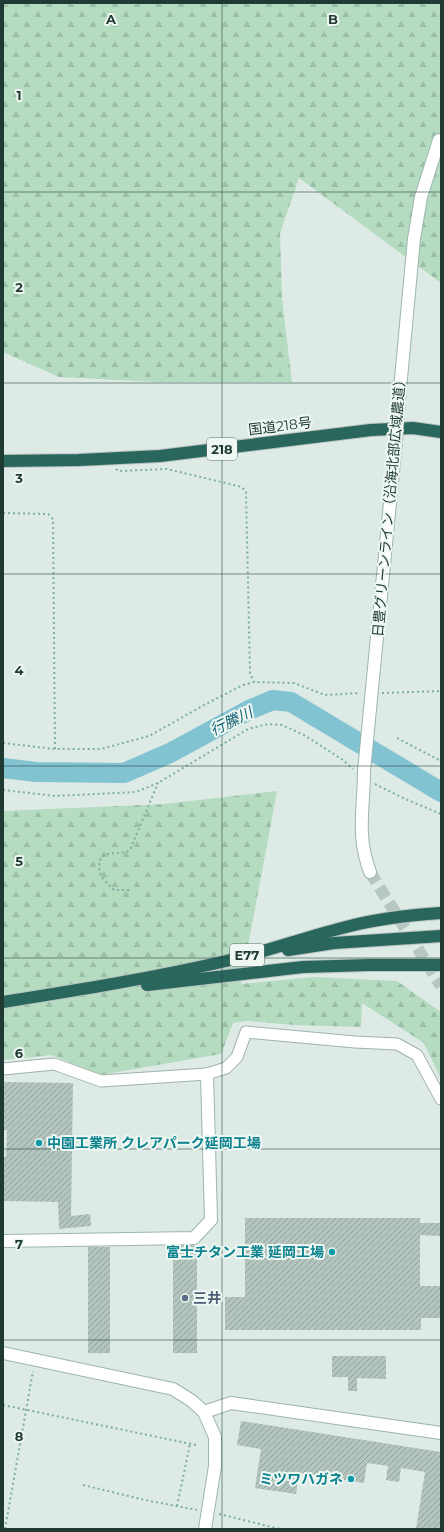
<svg xmlns="http://www.w3.org/2000/svg" width="444" height="1532" font-family="Montserrat,'Noto Sans JP',sans-serif">
	<style>
		.forest { fill: url(#forest-firs) }
		.lines { fill: none; stroke-linecap: round; stroke-linejoin: round }
		.river { stroke: #82c3d2; stroke-width: 20 }
		.building { fill: url(#building-hatch) }
		.secondary-tunnel { stroke: #b7c7c1; stroke-width: 12; stroke-dasharray: 12 6; stroke-linecap: butt }
		.street-casing { stroke: #a0b2ac; stroke-width: 13 }
		.secondary-casing { stroke: #9cb6ad; stroke-width: 14 }
		.highway-casing { stroke: #bcc4c2; stroke-width: 14 }
		.path { stroke: #7cafa1; stroke-width: 2; stroke-dasharray: 2 3; stroke-linecap: butt }
		.street { stroke: #fff; stroke-width: 11 }
		.secondary { stroke: #fff; stroke-width: 12 }
		.highway { stroke: #29675c; stroke-width: 12 }
		.secondary-bridge-casing { stroke: #9cb6ad; stroke-width: 14; stroke-linecap: butt }
		.secondary-bridge { stroke: #fff; stroke-width: 12 }
		.grid { fill: none; stroke: #1f3a33; stroke-width: 1; stroke-opacity: 0.55 }
		.culture-dot { fill: #0f9aa8; stroke: #eef7f2; stroke-width: 1.5 }
		.service-dot { fill: #5c6f8a; stroke: #eef7f2; stroke-width: 1.5 }
		.labels { text-anchor: middle; dominant-baseline: central; stroke-width: 4; stroke-linejoin: round; paint-order: stroke }
		.shield { fill: #eef7f2; stroke: #5d736c; stroke-width: 1 }
		.shield-label { font-size: 13px; font-weight: bold; fill: #1f3a33 }
		.street-label { font-size: 14px; fill: #1f3a33; stroke: #eef7f2 }
		.culture-label { font-size: 14px; font-weight: bold; fill: #0d838f; stroke: #eef7f2; text-anchor: end }
		.service-label { font-size: 14px; font-weight: bold; fill: #4e5e75; stroke: #eef7f2; text-anchor: start }
		.water-label { font-size: 15px; font-style: italic; fill: #176477; stroke: #eef7f2 }
		.grid-label { font-size: 13px; text-anchor: middle; font-weight: bold; fill: #1f3a33; stroke: #eef7f2; stroke-width: 4; stroke-linejoin: round; paint-order: stroke }
	</style>
	<defs>
		<pattern id="forest-firs" width="22" height="20" patternUnits="userSpaceOnUse"><rect width="22" height="20" fill="#b5dcc1"/><path d="M5 1l3.5 6h-7zM16 11l3.5 6h-7z" fill="#9bbea6"/></pattern>
		<pattern id="building-hatch" width="6" height="6" patternUnits="userSpaceOnUse"><rect width="6" height="6" fill="#b3c5be"/><path d="M-1 1l2-2M0 6l6-6M5 7l2-2" fill="none" stroke="#91a19b"/></pattern>
	</defs>
	<rect width="100%" height="100%" fill="#ddeae5"/>
	<!-- forest -->
	<g class="forest">
		<polygon points="3,3 441,3 441,283 299,178 280,233 282,299 292,382 157,382 59,377 3,352"/>
		<polygon points="277,791 241,984 314,977 397,981 441,1012 441,1079 424,1043 362,1003 361,1027 295,1025 248,1021 233,1023 221,1054 100,1075 52,1055 3,1060 3,811 164,804"/>
	</g>
	<g class="lines">
		<!-- river -->
		<polyline class="river" points="3,768 36,772 124,773 170,753 249,710 273,700 291,702 441,792"/>
	</g>
	<!-- building -->
	<g class="building">
		<polygon points="3,1082 73,1083 71,1216 90,1214 91,1226 59,1229 58,1202 3,1201 3,1157 6,1157 7,1130 3,1130"/>
		<polygon points="245,1218 420,1218 420,1223 441,1223 441,1236 420,1235 420,1286 441,1286 441,1318 421,1318 421,1330 225,1330 225,1297 245,1297"/>
		<polygon points="197,1245 197,1353 173,1353 173,1246"/>
		<rect x="88" y="1247" width="22" height="106"/>
		<polygon points="332,1356 386,1356 386,1379 357,1378 357,1391 348,1391 348,1377 332,1377"/>
		<polygon points="241,1421 441,1452 441,1529 416,1529 425,1472 401,1468 399,1482 386,1480 388,1466 367,1463 364,1483 299,1473 296,1494 255,1488 261,1449 237,1445"/>
	</g>
	<g class="lines">
		<!-- secondary-tunnel -->
		<polyline class="secondary-tunnel" points="370,872 441,986"/>
		<!-- street casing -->
		<g class="street-casing">
			<polyline id="street" points="3,1069 54,1064 101,1081 207,1074 226,1068 237,1057 246,1032 355,1042 397,1044 417,1055 441,1099"/>
		</g>
		<!-- secondary casing -->
		<g class="secondary-casing">
			<g id="secondary">
				<polyline points="399,400 414,239 421,197 439,140"/>
				<path d="M370 872C356 835 364 809 364 771L396 441"/>
				<polyline points="3,1241 194,1238 211,1220 207,1074"/>
				<polyline points="3,1353 173,1389 192,1401 204,1412 215,1437 215,1466 205,1529"/>
				<polyline points="204,1412 231,1403 441,1433"/>
			</g>
		</g>
		<!-- highway casing -->
		<g class="highway-casing">
			<g id="highway">
				<polyline points="3,461 79,460 160,456 371,430 413,428 441,432"/>
				<polyline points="288,950 334,943 441,936"/>
				<polyline points="147,985 303,967 369,965 441,965"/>
				<path d="M3 1002C78 990 153 978 226 961 265 952 303 938 342 928 375 919 408 915 441 913"/>
			</g>
		</g>
		<!-- path -->
		<g class="path">
			<polyline points="116,469 118,471 167,469 242,487 246,492 250,673 254,682"/>
			<polyline points="3,513 48,514 53,519 55,749"/>
			<polyline points="382,693 441,691"/>
			<polyline points="397,738 441,761"/>
			<polyline points="3,743 55,749 101,749 149,736 206,704 243,685 254,682 294,683 325,695 360,693"/>
			<polyline points="375,784 403,798 441,814"/>
			<polyline points="3,790 55,796 136,792 158,783 248,729 268,724 282,725 304,735 343,760 353,769"/>
			<path d="M129 890H114C102 878 96 874 101 857 113 850 118 856 130 850L158 783"/>
			<polyline points="3,1405 196,1445"/>
			<polyline points="83,1485 145,1500 197,1510"/>
			<polyline points="177,1506 190,1444"/>
			<polyline points="219,1514 280,1529"/>
			<polyline points="5,1529 33,1371"/>
		</g>
		<!-- street -->
		<use href="#street" class="street"/>
		<!-- secondary -->
		<use href="#secondary" class="secondary"/>
		<!-- highway -->
		<use href="#highway" class="highway"/>
		<!-- secondary-bridge casing -->
		<g class="secondary-bridge-casing">
			<polyline id="secondary-bridge" points="396,441 399,400"/>
		</g>
		<!-- secondary-bridge -->
		<use href="#secondary-bridge" class="secondary-bridge"/>
	</g>
	<!-- grid -->
	<path class="grid" d="M222 3V1529M3 192H441M3 383H441M3 574H441M3 766H441M3 958H441M3 1149H441M3 1340H441"/>
	<!-- markers -->
	<g class="culture-dot">
		<circle cx="39" cy="1143" r="4"/>
		<circle cx="332" cy="1252" r="4"/>
		<circle cx="351" cy="1479" r="4"/>
	</g>
	<circle class="service-dot" cx="185" cy="1298" r="4"/>
	<g class="labels">
		<!-- shield labels -->
		<g class="shield">
			<rect x="207" y="438" width="30" height="22" rx="3"/>
			<rect x="230" y="944" width="34" height="22" rx="3"/>
		</g>
		<g class="shield-label">
			<text x="222" y="449">218</text>
			<text x="247" y="955">E77</text>
		</g>
		<!-- street labels -->
		<g class="street-label">
			<text transform="translate(280 426) rotate(-7)">国道218号</text>
			<text transform="translate(389 505) rotate(-85)">日豊グリーンライン（沿海北部広域農道）</text>
		</g>
		<!-- culture labels -->
		<g class="culture-label">
			<text x="47" y="1143" text-anchor="start">中園工業所 クレアパーク延岡工場</text>
			<text x="324" y="1252">富士チタン工業 延岡工場</text>
			<text x="343" y="1479">ミツワハガネ</text>
		</g>
		<!-- service labels -->
		<g class="service-label">
			<text x="193" y="1298">三井</text>
		</g>
		<!-- water labels -->
		<g class="water-label">
			<text transform="translate(231 721) rotate(-26)">行縢川</text>
		</g>
	</g>
	<g class="grid-label">
		<text x="111" y="24">A</text>
		<text x="333" y="24">B</text>
		<text x="19" y="100">1</text>
		<text x="19" y="292">2</text>
		<text x="19" y="483">3</text>
		<text x="19" y="675">4</text>
		<text x="19" y="866">5</text>
		<text x="19" y="1058">6</text>
		<text x="19" y="1249">7</text>
		<text x="19" y="1441">8</text>
	</g>
	<!-- border -->
	<rect width="444" height="1532" fill="none" stroke="#1f3a33" stroke-width="8"/>
</svg>
